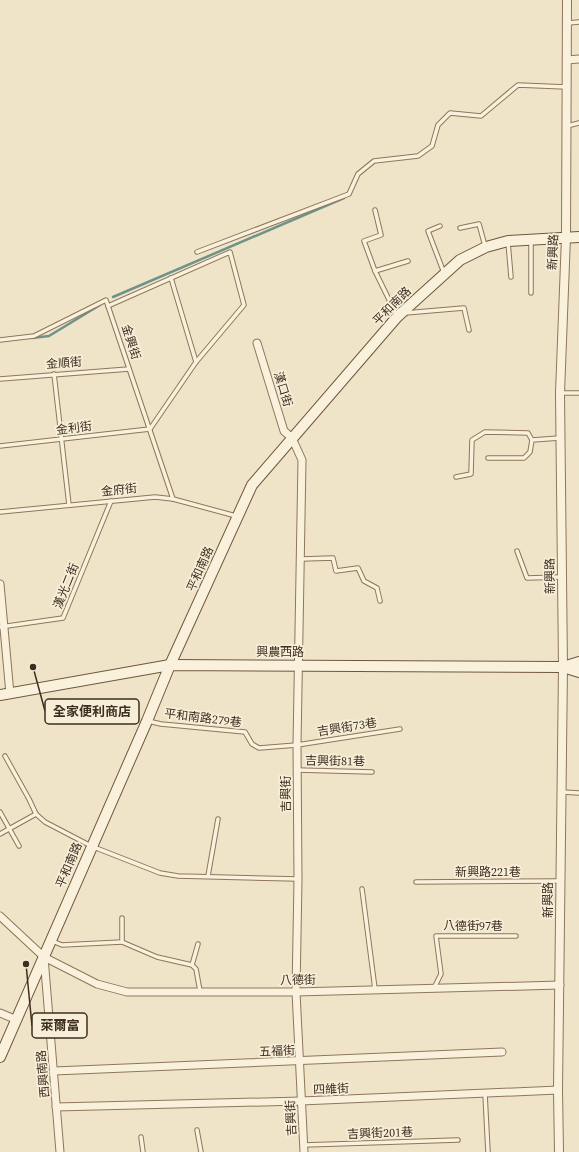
<svg xmlns="http://www.w3.org/2000/svg" width="579" height="1152" font-family="'Source Serif 4','Noto Sans TC',serif">
	<style>
		.lines { fill: none; stroke-linecap: round; stroke-linejoin: round }
		.stream { stroke: #6f938a; stroke-width: 2.5 }
		.service-casing { stroke: #8d765c; stroke-width: 5.5 }
		.minor-casing { stroke: #8d765c; stroke-width: 9 }
		.tertiary-casing { stroke: #8d765c; stroke-width: 10 }
		.secondary-casing { stroke: #6f573f; stroke-width: 12 }
		.service { stroke: #faf1dc; stroke-width: 3.5 }
		.minor { stroke: #faf1dc; stroke-width: 7 }
		.tertiary { stroke: #faf1dc; stroke-width: 8 }
		.secondary { stroke: #faf1dc; stroke-width: 10 }
		.labels { text-anchor: middle; dominant-baseline: central; stroke-width: 3.5; stroke-linejoin: round; paint-order: stroke }
		.street-label { font-size: 12px; fill: #3d2e20; stroke: #f7eed8 }
		.leader { fill: none; stroke: #3d2e20; stroke-width: 1.5 }
		.callout-dot { fill: #3d2e20; stroke: #f7eed8; stroke-width: 1.5 }
		.callout { fill: #f7eed8; stroke: #3d2e20; stroke-width: 1.5 }
		.callout-label { font-size: 13px; text-anchor: middle; font-weight: bold; fill: #3d2e20 }
	</style>
	<rect width="100%" height="100%" fill="#f0e4c8"/>
	<g class="lines">
		<!-- stream -->
		<g class="stream">
			<polyline points="113,297 344,198"/>
			<polyline points="32,338 49,336 100,305"/>
		</g>
		<!-- service casing -->
		<g class="service-casing">
			<g id="service">
				<polyline points="568,23 579,22"/>
				<polyline points="567,126 579,123"/>
				<polyline points="375,210 381,235 364,241 375,271 397,316"/>
				<polyline points="440,226 428,231 444,273"/>
				<polyline points="460,228 479,224 485,246"/>
				<polyline points="531,241 531,293"/>
				<polyline points="508,242 511,277"/>
				<polyline points="197,252 349,194 358,174 374,161 418,156 432,146 438,125 450,113 481,116 518,85 566,87"/>
				<polyline points="375,271 408,261"/>
				<polyline points="171,278 196,362"/>
				<polyline points="405,313 464,308 469,330"/>
				<polyline points="0,340 34,336 106,300 173,499"/>
				<polyline points="54,374 69,505"/>
				<polyline points="0,379 129,369"/>
				<polyline points="560,393 579,393"/>
				<polyline points="532,440 560,438"/>
				<polyline points="0,446 150,429 196,362 244,305 230,252 108,306"/>
				<polyline points="456,477 471,474 472,440 485,432 528,433 532,440 530,452 524,458 488,458"/>
				<polyline points="0,512 155,497 173,499 236,516"/>
				<polyline points="517,551 527,578 561,577"/>
				<polyline points="302,559 333,558 336,571 358,568 364,581 377,588 380,601"/>
				<polyline points="0,627 63,618 111,501"/>
				<polyline points="148,721 161,724 245,732 252,744 259,748 297,745 400,729"/>
				<polyline points="5,756 29,799 36,814 45,822 91,846 160,873 178,876 298,879"/>
				<polyline points="297,770 372,772"/>
				<polyline points="562,792 579,793"/>
				<polyline points="0,812 19,846"/>
				<polyline points="0,834 36,814"/>
				<polyline points="208,876 218,819"/>
				<polyline points="416,882 559,881"/>
				<polyline points="362,889 375,989"/>
				<polyline points="122,918 122,942 157,957 192,965 196,969 200,991"/>
				<polyline points="52,941 62,945 122,942"/>
				<polyline points="192,965 198,944"/>
				<polyline points="434,988 441,974 436,936 516,936"/>
				<polyline points="485,1094 488,1152"/>
				<polyline points="197,1130 201,1152"/>
				<polyline points="141,1137 143,1152"/>
				<polyline points="304,1145 458,1140"/>
			</g>
		</g>
		<!-- minor casing -->
		<g class="minor-casing">
			<g id="minor">
				<polyline points="567,60 579,59"/>
				<polyline points="257,343 284,431 292,438 302,460 297,745 298,879 296,992 304,1152"/>
				<polyline points="0,584 10,694"/>
				<polyline points="0,916 44,957 60,1152"/>
				<polyline points="44,957 97,984 127,992 296,992 560,985"/>
				<polyline points="0,1013 17,1020"/>
				<polyline points="54,1071 502,1052"/>
				<polyline points="56,1107 301,1101 558,1090"/>
			</g>
		</g>
		<!-- tertiary casing -->
		<g class="tertiary-casing">
			<polyline id="tertiary" points="559,1152 558,1090 563,667 560,393 566,237 567,0"/>
		</g>
		<!-- secondary casing -->
		<g class="secondary-casing">
			<g id="secondary">
				<polyline points="563,667 579,672"/>
				<polyline points="0,695 170,665 563,667 579,662"/>
				<polyline points="0,1057 147,721 170,665 252,485 397,317 460,260 486,247 508,241 579,237"/>
			</g>
		</g>
		<!-- service -->
		<use href="#service" class="service"/>
		<!-- minor -->
		<use href="#minor" class="minor"/>
		<!-- tertiary -->
		<use href="#tertiary" class="tertiary"/>
		<!-- secondary -->
		<use href="#secondary" class="secondary"/>
	</g>
	<g class="labels">
		<!-- street labels -->
		<g class="street-label">
			<text transform="translate(553 252) rotate(-88)">新興路</text>
			<text transform="translate(392 306) rotate(-45)">平和南路</text>
			<text transform="translate(131 342) rotate(72)">金興街</text>
			<text transform="translate(64 363) rotate(-4)">金順街</text>
			<text transform="translate(283 389) rotate(73)">漢口街</text>
			<text transform="translate(74 428) rotate(-7)">金利街</text>
			<text transform="translate(119 490) rotate(-6)">金府街</text>
			<text transform="translate(200 569) rotate(-66)">平和南路</text>
			<text transform="translate(550 576) rotate(-91)">新興路</text>
			<text transform="translate(66 586) rotate(-68)">漢光二街</text>
			<text x="280" y="652">興農西路</text>
			<text transform="translate(203 718) rotate(7)">平和南路279巷</text>
			<text transform="translate(347 727) rotate(-9)">吉興街73巷</text>
			<text transform="translate(335 761) rotate(1)">吉興街81巷</text>
			<text transform="translate(286 794) rotate(-90)">吉興街</text>
			<text transform="translate(69 865) rotate(-67)">平和南路</text>
			<text x="488" y="872">新興路221巷</text>
			<text transform="translate(548 900) rotate(-90)">新興路</text>
			<text x="473" y="926">八德街97巷</text>
			<text transform="translate(298 980) rotate(-1)">八德街</text>
			<text transform="translate(277 1051) rotate(-2)">五福街</text>
			<text transform="translate(43 1074) rotate(-95)">西興南路</text>
			<text transform="translate(331 1089) rotate(-2)">四維街</text>
			<text transform="translate(291 1118) rotate(-93)">吉興街</text>
			<text transform="translate(380 1133) rotate(-2)">吉興街201巷</text>
		</g>
	</g>
	<!-- callouts -->
	<path class="leader" d="M33 667L45 711M26 964L32 1026"/>
	<g class="callout-dot">
		<circle cx="33" cy="667" r="4"/>
		<circle cx="26" cy="964" r="4"/>
	</g>
	<g class="callout">
		<rect x="45" y="699" width="94" height="25" rx="4"/>
		<rect x="32" y="1013" width="55" height="25" rx="4"/>
	</g>
	<g class="callout-label">
		<text x="92" y="716">全家便利商店</text>
		<text x="60" y="1030">萊爾富</text>
	</g>
</svg>
